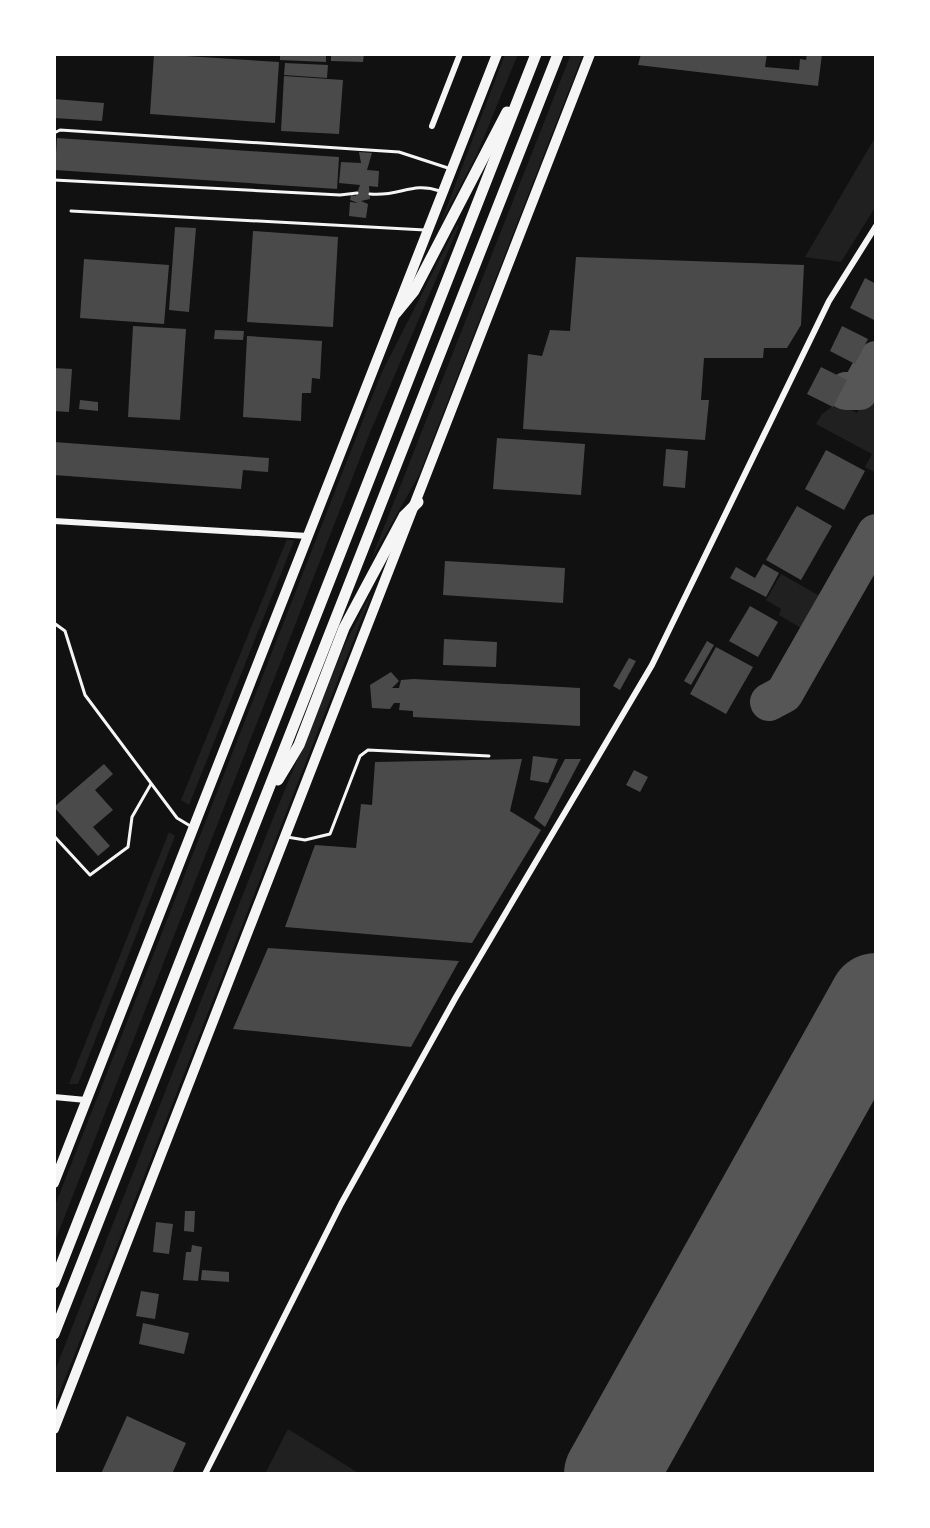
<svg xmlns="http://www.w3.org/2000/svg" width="930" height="1528" font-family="'PT Sans',sans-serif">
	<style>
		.green { fill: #202020 }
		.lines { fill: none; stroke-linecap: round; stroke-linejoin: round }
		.taxiway { stroke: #565656; stroke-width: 38 }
		.runway { stroke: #565656; stroke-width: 94 }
		.building { fill: #4a4a4a }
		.service { stroke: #f5f5f5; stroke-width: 3 }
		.minor { stroke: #f5f5f5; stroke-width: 6 }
		.primary { stroke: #f5f5f5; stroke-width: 10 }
		.trunk { stroke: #f5f5f5; stroke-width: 11 }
	</style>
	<rect width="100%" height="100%" fill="#111"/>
	<!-- green -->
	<g class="green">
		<polygon points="505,54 518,54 477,154 440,225"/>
		<polygon points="571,54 583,54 419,475 371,560"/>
		<polygon points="876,136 876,206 841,262 805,257"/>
		<polygon points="457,225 459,226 371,430 54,1244 54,1208 381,374"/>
		<polygon points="876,378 876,473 865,467 872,454 816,424 822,414 837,403 857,413"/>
		<polygon points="287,539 294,541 189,805 181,800"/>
		<polygon points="781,574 825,599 806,631 779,615 781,609 766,600"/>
		<polygon points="373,590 54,1407 54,1373 272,821 345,644"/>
		<polygon points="169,832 175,836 78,1084 69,1084"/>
		<polygon points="288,1429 360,1474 265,1474"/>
	</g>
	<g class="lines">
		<!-- taxiway -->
		<g class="taxiway">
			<polyline points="846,391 859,391 876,360"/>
			<polyline points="769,702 784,694 876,533"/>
		</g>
		<!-- runway -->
		<polyline class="runway" points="611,1474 876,1000"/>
	</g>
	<!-- building -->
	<g class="building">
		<polygon points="154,54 279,62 275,123 150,114"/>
		<polygon points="280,54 326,54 326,62 280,60"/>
		<polygon points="331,54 364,54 363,62 331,61"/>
		<polygon points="641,54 767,54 765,67 799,70 800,59 806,60 807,54 822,54 818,86 638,65"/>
		<polygon points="285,63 328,65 327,78 284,75"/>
		<polygon points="284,76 343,80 339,134 281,131"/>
		<polygon points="54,99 104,103 102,121 54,118"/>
		<polygon points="57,138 339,157 337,189 55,170"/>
		<polygon points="359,152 372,153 367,170 379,171 378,187 369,186 370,199 361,201 368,204 366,218 349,216 350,202 358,203 350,200 351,195 356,196 360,185 339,183 341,162 361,163"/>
		<polygon points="175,227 196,228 189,312 169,310"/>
		<polygon points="253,231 338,237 333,327 247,322"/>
		<polygon points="576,257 804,265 801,325 787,348 764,348 763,358 704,358 701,400 709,400 705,440 523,429 528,354 542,356 550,330 570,331"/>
		<polygon points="84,259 169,265 164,324 80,318"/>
		<polygon points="865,278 876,284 876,321 850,308"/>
		<polygon points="133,326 186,329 180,420 128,417"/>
		<polygon points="842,326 868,339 855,364 830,351"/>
		<polygon points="215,330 244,331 243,340 214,339"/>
		<polygon points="247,336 322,341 320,379 312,378 311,393 302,393 301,421 243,417"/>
		<polygon points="821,367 847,380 833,407 807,394"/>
		<polygon points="54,368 72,369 69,412 54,411"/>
		<polygon points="80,400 98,402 98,411 79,409"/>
		<polygon points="497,438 585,444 581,495 493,489"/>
		<polygon points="54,442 269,458 268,472 243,470 241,489 54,475"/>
		<polygon points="666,449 688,451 685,488 663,486"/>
		<polygon points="826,450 865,471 844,510 805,489"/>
		<polygon points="797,506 832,526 801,580 766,560"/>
		<polygon points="445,561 565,568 563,603 443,595"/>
		<polygon points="763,564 779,573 766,597 730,578 736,567 755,578"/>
		<polygon points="750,606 778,622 758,657 729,641"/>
		<polygon points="444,639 497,642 496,667 443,665"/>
		<polygon points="707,641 714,645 691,685 684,681"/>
		<polygon points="716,647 753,667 726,714 690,694"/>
		<polygon points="629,658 636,661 620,690 613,686"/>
		<polygon points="391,672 399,681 392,688 399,688 401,680 414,679 580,688 580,726 413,717 413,711 399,710 400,703 394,703 390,709 372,708 370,685"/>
		<polygon points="533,756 558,759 548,783 530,780"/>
		<polygon points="522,759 510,811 541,830 472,943 285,927 315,845 356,848 361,804 372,805 375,762"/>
		<polygon points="565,759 581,759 545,827 534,818"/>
		<polygon points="104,764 113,774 95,790 113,810 93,827 110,846 98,856 54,807"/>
		<polygon points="634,770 648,777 640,792 626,785"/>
		<polygon points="268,948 459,961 411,1047 233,1029"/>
		<polygon points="185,1211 195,1211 194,1232 184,1231"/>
		<polygon points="156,1222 173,1224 169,1254 153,1252"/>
		<polygon points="192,1245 202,1247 198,1281 183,1280 186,1252 191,1252"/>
		<polygon points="202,1270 229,1272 229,1282 201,1280"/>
		<polygon points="141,1291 159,1294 155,1319 136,1316"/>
		<polygon points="143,1323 189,1333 184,1354 139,1344"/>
		<polygon points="127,1416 186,1443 172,1474 101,1474"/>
	</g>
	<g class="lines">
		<!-- service -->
		<g class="service">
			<polyline points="54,133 60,130 399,152 451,169"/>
			<polyline points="54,180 340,195 357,193"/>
			<path d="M370 194C401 197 411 181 440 191"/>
			<polyline points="71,211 425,230"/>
			<polyline points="54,623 65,631 85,695 177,818 192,827"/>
			<polyline points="54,836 90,875 128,847 132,817 151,784"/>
			<polyline points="287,837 305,840 330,834 360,756 368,750 489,756"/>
		</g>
		<!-- minor -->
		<g class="minor">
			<polyline points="432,126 460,54"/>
			<polyline points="54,521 308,536"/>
			<polyline points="54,1097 86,1100"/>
			<polyline points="205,1474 341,1204 456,997 652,665 829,301 876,226"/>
		</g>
		<!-- primary -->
		<g class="primary">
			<polyline points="54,1183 497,54"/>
			<polyline points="54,1429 590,54"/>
		</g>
		<!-- trunk -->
		<g class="trunk">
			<polyline points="396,313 414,291 507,112"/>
			<polyline points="278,780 299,745 344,628 404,516 418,502"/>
			<polyline points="54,1283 536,54"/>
			<polyline points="54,1334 558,54"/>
		</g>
	</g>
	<!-- border -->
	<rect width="930" height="1528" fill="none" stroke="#ffffff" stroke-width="112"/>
</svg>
